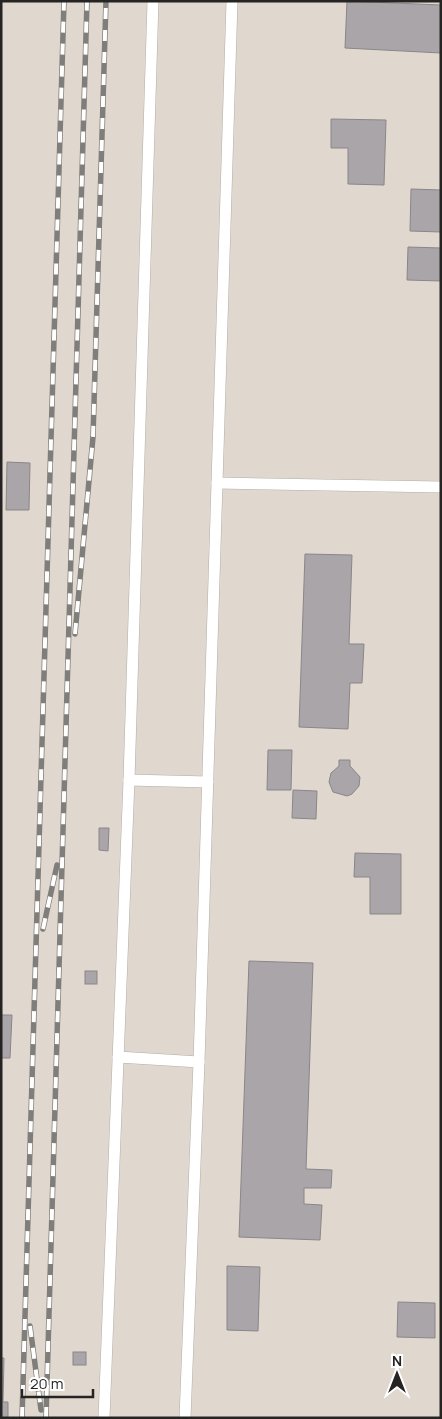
<svg xmlns="http://www.w3.org/2000/svg" width="442" height="1419" font-family="Manrope,sans-serif">
	<style>
		.built { fill: #e0d7ce }
		.building { fill: #a9a5a8; stroke: #8a8689 }
		.lines { fill: none; stroke-linecap: round; stroke-linejoin: round }
		.lane-casing { stroke: #b1aeaa; stroke-width: 12 }
		.lane { stroke: #fff; stroke-width: 11 }
		.rail-casing { stroke: #807e7b; stroke-width: 5.5 }
		.rail { stroke: #fff; stroke-width: 4; stroke-dasharray: 11; stroke-linecap: butt }
	</style>
	<rect width="100%" height="100%" fill="#e6e3df"/>
	<!-- built -->
	<rect class="built" x="1" y="1" width="440" height="1417"/>
	<!-- building -->
	<g class="building">
		<polygon points="347,1 441,5 441,53 345,48"/>
		<polygon points="331,119 386,120 384,185 348,184 348,148 331,148"/>
		<polygon points="411,189 441,190 441,232 410,231"/>
		<polygon points="408,247 441,248 441,281 407,280"/>
		<polygon points="7,462 30,463 29,510 6,510"/>
		<polygon points="305,554 352,555 349,644 364,644 362,683 350,683 348,729 299,727"/>
		<polygon points="268,750 292,750 291,790 267,790"/>
		<polygon points="339,760 350,760 350,766 360,777 359,786 352,794 347,796 333,792 329,782 331,773 339,766"/>
		<polygon points="293,790 317,791 316,819 292,818"/>
		<polygon points="99,828 109,828 108,851 99,850"/>
		<polygon points="355,853 401,854 401,914 370,914 370,877 354,877"/>
		<polygon points="249,961 313,963 306,1169 332,1170 331,1188 304,1188 304,1204 322,1205 320,1240 239,1237"/>
		<rect x="85" y="971" width="12" height="13"/>
		<polygon points="1,1015 12,1015 10,1058 1,1058"/>
		<polygon points="227,1266 260,1267 258,1331 227,1330"/>
		<polygon points="398,1302 435,1303 435,1338 397,1337"/>
		<rect x="73" y="1352" width="13" height="13"/>
		<polygon points="1,1358 4,1358 3,1402 8,1402 8,1417 4,1418 1,1418"/>
	</g>
	<g class="lines">
		<!-- lane casing -->
		<g class="lane-casing">
			<g id="lane">
				<polyline points="217,483 441,487"/>
				<polyline points="129,780 208,782"/>
				<polyline points="118,1057 199,1062"/>
				<polyline points="104,1418 129,780 153,1"/>
				<polyline points="185,1418 199,1062 232,1"/>
			</g>
		</g>
		<!-- lane -->
		<use href="#lane" class="lane"/>
		<!-- rail casing -->
		<g class="rail-casing">
			<g id="rail">
				<polyline points="75,634 93,437 106,1"/>
				<polyline points="43,929 57,865"/>
				<polyline points="30,1326 41,1410"/>
				<polyline points="22,1418 64,1"/>
				<polyline points="46,1418 87,1"/>
			</g>
		</g>
		<!-- rail -->
		<use href="#rail" class="rail"/>
	</g>
	<!-- border -->
	<rect width="442" height="1419" fill="none" stroke="#252423" stroke-width="5"/>
	<!-- north arrow -->
	<g transform="translate(397 1374)" stroke="#ffffff" stroke-width="4" paint-order="stroke">
	<path d="M0-4L9 19L0 12L-9 19Z" fill="#252423"/>
	<text y="-8" font-size="14" font-weight="bold" text-anchor="middle" fill="#252423">N</text>
	</g>
	<!-- scale -->
	<path d="M22 1389v8h71v-8" fill="none" stroke="#252423" stroke-width="2.5"/>
	<text x="30" y="1389" font-size="15" fill="#252423" stroke="#ffffff" stroke-width="4" paint-order="stroke">20 m</text>
</svg>
